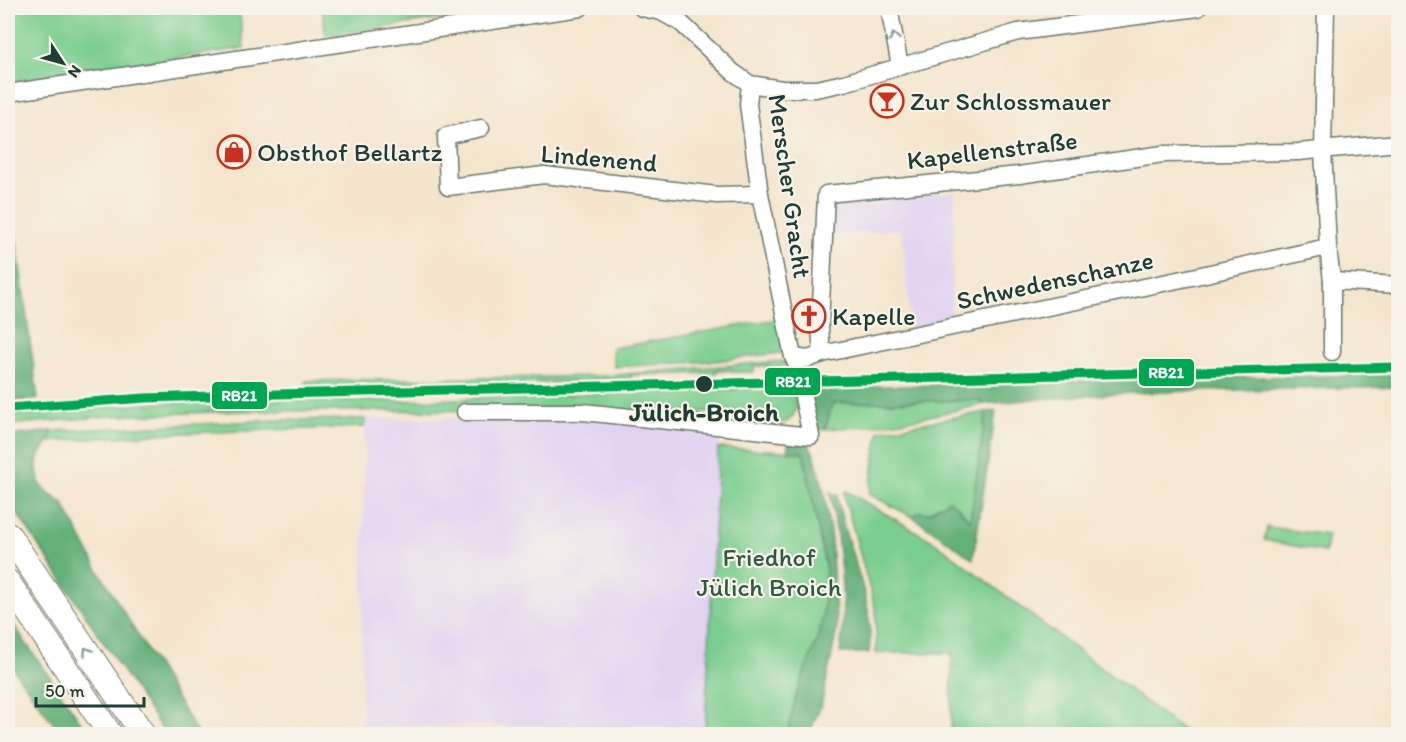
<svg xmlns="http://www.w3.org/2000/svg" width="1406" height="742" font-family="Itim,sans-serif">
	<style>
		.built { fill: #e3d3f2 }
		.green { fill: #7acd8f; stroke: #4c8562; stroke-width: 1.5 }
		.forest { fill: #63b07a; stroke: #417657; stroke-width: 1.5 }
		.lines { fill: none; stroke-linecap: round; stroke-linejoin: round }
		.minor-casing { stroke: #6a786a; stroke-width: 19 }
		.highway-casing { stroke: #6a786a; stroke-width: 26 }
		.minor { stroke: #fff; stroke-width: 16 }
		.highway { stroke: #fff; stroke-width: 24 }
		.rail-1-casing { stroke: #f7f3e8; stroke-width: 14 }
		.rail-1 { stroke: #00a651; stroke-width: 9 }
		.oneway { stroke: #8f9e9a }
		.stop-dot { fill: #1f3d34; stroke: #f7f3e8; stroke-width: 2 }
		.labels { text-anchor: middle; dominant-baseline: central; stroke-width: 4.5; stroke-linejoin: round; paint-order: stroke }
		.poi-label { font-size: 26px; fill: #1f3d34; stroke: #f7f3e8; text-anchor: start }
		.street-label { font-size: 26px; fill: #1f3d34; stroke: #f7f3e8 }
		.stop-label { font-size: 26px; font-weight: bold; fill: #1f3d34; stroke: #f7f3e8 }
		.park-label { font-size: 26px; fill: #315a46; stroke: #f7f3e8 }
		.line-badge { stroke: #f7f3e8; stroke-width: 2 }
		.badge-label { font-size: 16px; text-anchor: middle; font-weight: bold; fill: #fff }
	</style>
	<rect width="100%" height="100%" fill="#f7f3e8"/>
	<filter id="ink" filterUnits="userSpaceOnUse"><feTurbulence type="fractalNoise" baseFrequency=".0167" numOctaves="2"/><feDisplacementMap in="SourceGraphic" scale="12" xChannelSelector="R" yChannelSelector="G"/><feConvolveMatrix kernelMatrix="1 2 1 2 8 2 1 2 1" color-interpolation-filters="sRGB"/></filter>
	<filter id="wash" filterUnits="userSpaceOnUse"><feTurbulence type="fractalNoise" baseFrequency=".008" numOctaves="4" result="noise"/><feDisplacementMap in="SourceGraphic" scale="24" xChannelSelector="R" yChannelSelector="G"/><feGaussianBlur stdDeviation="1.35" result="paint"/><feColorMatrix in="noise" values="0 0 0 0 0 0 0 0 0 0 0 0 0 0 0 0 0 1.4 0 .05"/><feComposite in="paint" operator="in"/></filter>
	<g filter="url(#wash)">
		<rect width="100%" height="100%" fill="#f5e5ce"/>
		<!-- built -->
		<g class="built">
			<polygon points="955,192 950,321 911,330 902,229 832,235 831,217 835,207 843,201"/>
			<polygon points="576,418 717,432 719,435 705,734 514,734 512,726 361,726 365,419"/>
		</g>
		<!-- green -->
		<g class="green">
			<polygon points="8,8 239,8 244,48 8,82"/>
			<polygon points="322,8 514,8 326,36"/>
			<polygon points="777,319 787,352 715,361 614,367 612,348"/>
			<polygon points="783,361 787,364 775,369 770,369 769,366 754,366 754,372 733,372 732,370 716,371 716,373 631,375 631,382 625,382 624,378 597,381 512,384 307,387 306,381 603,376"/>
			<path d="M793 386C796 401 800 412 787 422L781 423 776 419V411L620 413 584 410 240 411 112 416 8 425V414L159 403 300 399 400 401Z"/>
			<path d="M979 400 984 404C932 416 879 428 825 429L832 403Z"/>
			<polygon points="986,412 970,522 957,506 938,505 929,513 919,512 913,517 869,494 879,431"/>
			<polygon points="365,419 364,427 157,434 47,442 51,437 52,431 278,420"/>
			<polygon points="718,448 803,452 826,570 823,616 818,637 797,692 787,734 705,734"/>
			<polygon points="846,491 936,543 1188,734 951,734 952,653 876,653 876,612 845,499 844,493"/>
			<polygon points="1267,527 1328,535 1325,552 1264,540"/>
		</g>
		<!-- forest -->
		<g class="forest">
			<polygon points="8,179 38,399 8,402"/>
			<path d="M1398 375V387C1261 390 1121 389 984 404L979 400 833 403 825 429 820 430 814 425 809 386H898L1183 378Z"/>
			<polygon points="996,411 973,559 913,517 919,512 929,513 949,500 957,506 970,521 986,412"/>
			<polygon points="52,431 51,437 38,458 37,465 39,482 49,494 63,503 97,568 198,734 165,734 8,500 8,436"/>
			<polygon points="788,438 807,440 815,457 824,491 831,539 837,630 821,706 809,734 787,734 797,692 818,637 823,616 826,569 803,452 788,451"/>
			<path d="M830 492 837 495C844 548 877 598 869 653H840C847 600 839 544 830 492Z"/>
			<polygon points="8,617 89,734 61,734 8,662"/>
		</g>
	</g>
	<g filter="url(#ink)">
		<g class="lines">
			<!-- minor casing -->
			<g class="minor-casing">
				<g id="minor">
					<polyline points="642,8 661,12 681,23 733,72 750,84 782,89 816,89 844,83 1018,32 1198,8"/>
					<polyline points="889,8 900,66"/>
					<polyline points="8,93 580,8"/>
					<polyline points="481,128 446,136 448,187 544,175 717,195 760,194"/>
					<polyline points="1328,247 1332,281 1332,352"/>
					<polyline points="1332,281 1398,285"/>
					<polyline points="822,354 820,327 826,194 1019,175 1163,154 1298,152 1398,143"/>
					<polyline points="793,357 808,359 822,354 1192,277 1328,247 1323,150 1326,8"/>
					<polyline points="465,412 583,412 811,436 796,363 793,357 760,194 748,104 750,84"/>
				</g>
			</g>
			<!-- highway casing -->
			<g class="highway-casing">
				<g id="highway">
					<polyline points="8,534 143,734"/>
					<polyline points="8,582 110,734"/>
				</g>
			</g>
			<!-- minor -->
			<use href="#minor" class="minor"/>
			<!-- highway -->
			<use href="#highway" class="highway"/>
			<!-- rail-1 casing -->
			<g class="rail-1-casing">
				<polyline id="rail-1" points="8,408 145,398 277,394 1398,367"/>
			</g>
			<!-- rail-1 -->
			<use href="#rail-1" class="rail-1"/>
		</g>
		<!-- one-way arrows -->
		<defs><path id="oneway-chevron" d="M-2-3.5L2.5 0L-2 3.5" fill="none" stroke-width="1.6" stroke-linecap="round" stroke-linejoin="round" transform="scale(1.5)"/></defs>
		<g class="oneway">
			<use href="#oneway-chevron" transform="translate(894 37) rotate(-101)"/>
			<use href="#oneway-chevron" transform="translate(87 651) rotate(-124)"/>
		</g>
	</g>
	<!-- icons -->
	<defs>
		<g id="bar-ring" transform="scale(1.725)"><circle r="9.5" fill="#f7f3e8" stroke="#c8321e" stroke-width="1.5"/><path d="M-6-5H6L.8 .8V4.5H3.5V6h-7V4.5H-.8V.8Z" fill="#c8321e"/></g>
		<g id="shop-ring" transform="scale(1.725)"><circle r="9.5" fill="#f7f3e8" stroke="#c8321e" stroke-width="1.5"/><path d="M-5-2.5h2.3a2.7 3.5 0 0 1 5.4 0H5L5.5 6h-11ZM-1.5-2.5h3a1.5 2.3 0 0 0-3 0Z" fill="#c8321e"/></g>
		<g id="church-ring" transform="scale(1.725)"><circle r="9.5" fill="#f7f3e8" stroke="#c8321e" stroke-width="1.5"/><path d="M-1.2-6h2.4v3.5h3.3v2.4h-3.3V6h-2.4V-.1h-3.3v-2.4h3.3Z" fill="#c8321e"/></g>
	</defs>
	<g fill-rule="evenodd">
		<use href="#bar-ring" x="887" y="101"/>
		<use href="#shop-ring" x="234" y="152"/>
		<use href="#church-ring" x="809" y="316"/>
	</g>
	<!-- markers -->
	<circle class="stop-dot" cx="704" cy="384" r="9"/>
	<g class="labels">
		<!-- poi labels -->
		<g class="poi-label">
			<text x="910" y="101">Zur Schlossmauer</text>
			<text x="257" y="152">Obsthof Bellartz</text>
			<text x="832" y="316">Kapelle</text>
		</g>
		<!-- street labels -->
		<g class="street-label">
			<text transform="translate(992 150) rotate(-7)">Kapellenstraße</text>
			<text transform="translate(599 158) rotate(5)">Lindenend</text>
			<text transform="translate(790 186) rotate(82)">Merscher Gracht</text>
			<text transform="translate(1055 280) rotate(-12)">Schwedenschanze</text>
		</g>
		<!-- stop labels -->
		<g class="stop-label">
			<text x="704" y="412">Jülich-Broich</text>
		</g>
		<!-- park labels -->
		<g class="park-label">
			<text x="769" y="557">Friedhof<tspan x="769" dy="30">Jülich Broich</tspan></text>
		</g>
	</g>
	<g class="line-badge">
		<rect x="1138" y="358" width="57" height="29" rx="6" fill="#00a651"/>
		<rect x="764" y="367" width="57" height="29" rx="6" fill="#00a651"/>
		<rect x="211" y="381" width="57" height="29" rx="6" fill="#00a651"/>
	</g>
	<g class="badge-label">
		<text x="1166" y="378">RB21</text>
		<text x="793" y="387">RB21</text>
		<text x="239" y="401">RB21</text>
	</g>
	<!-- margin -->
	<rect width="1406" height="742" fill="none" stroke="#f7f3e8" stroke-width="30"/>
	<!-- north arrow -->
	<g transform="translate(63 63) rotate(126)" stroke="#f7f3e8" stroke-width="4.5" paint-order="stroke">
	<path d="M0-4.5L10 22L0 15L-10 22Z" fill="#1f3d34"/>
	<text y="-9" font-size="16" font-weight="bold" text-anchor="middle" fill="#1f3d34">N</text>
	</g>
	<!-- scale -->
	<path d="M36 697v9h108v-9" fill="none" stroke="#1f3d34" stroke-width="3"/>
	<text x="45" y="697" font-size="18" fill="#1f3d34" stroke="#f7f3e8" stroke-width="4.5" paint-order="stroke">50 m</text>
</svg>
